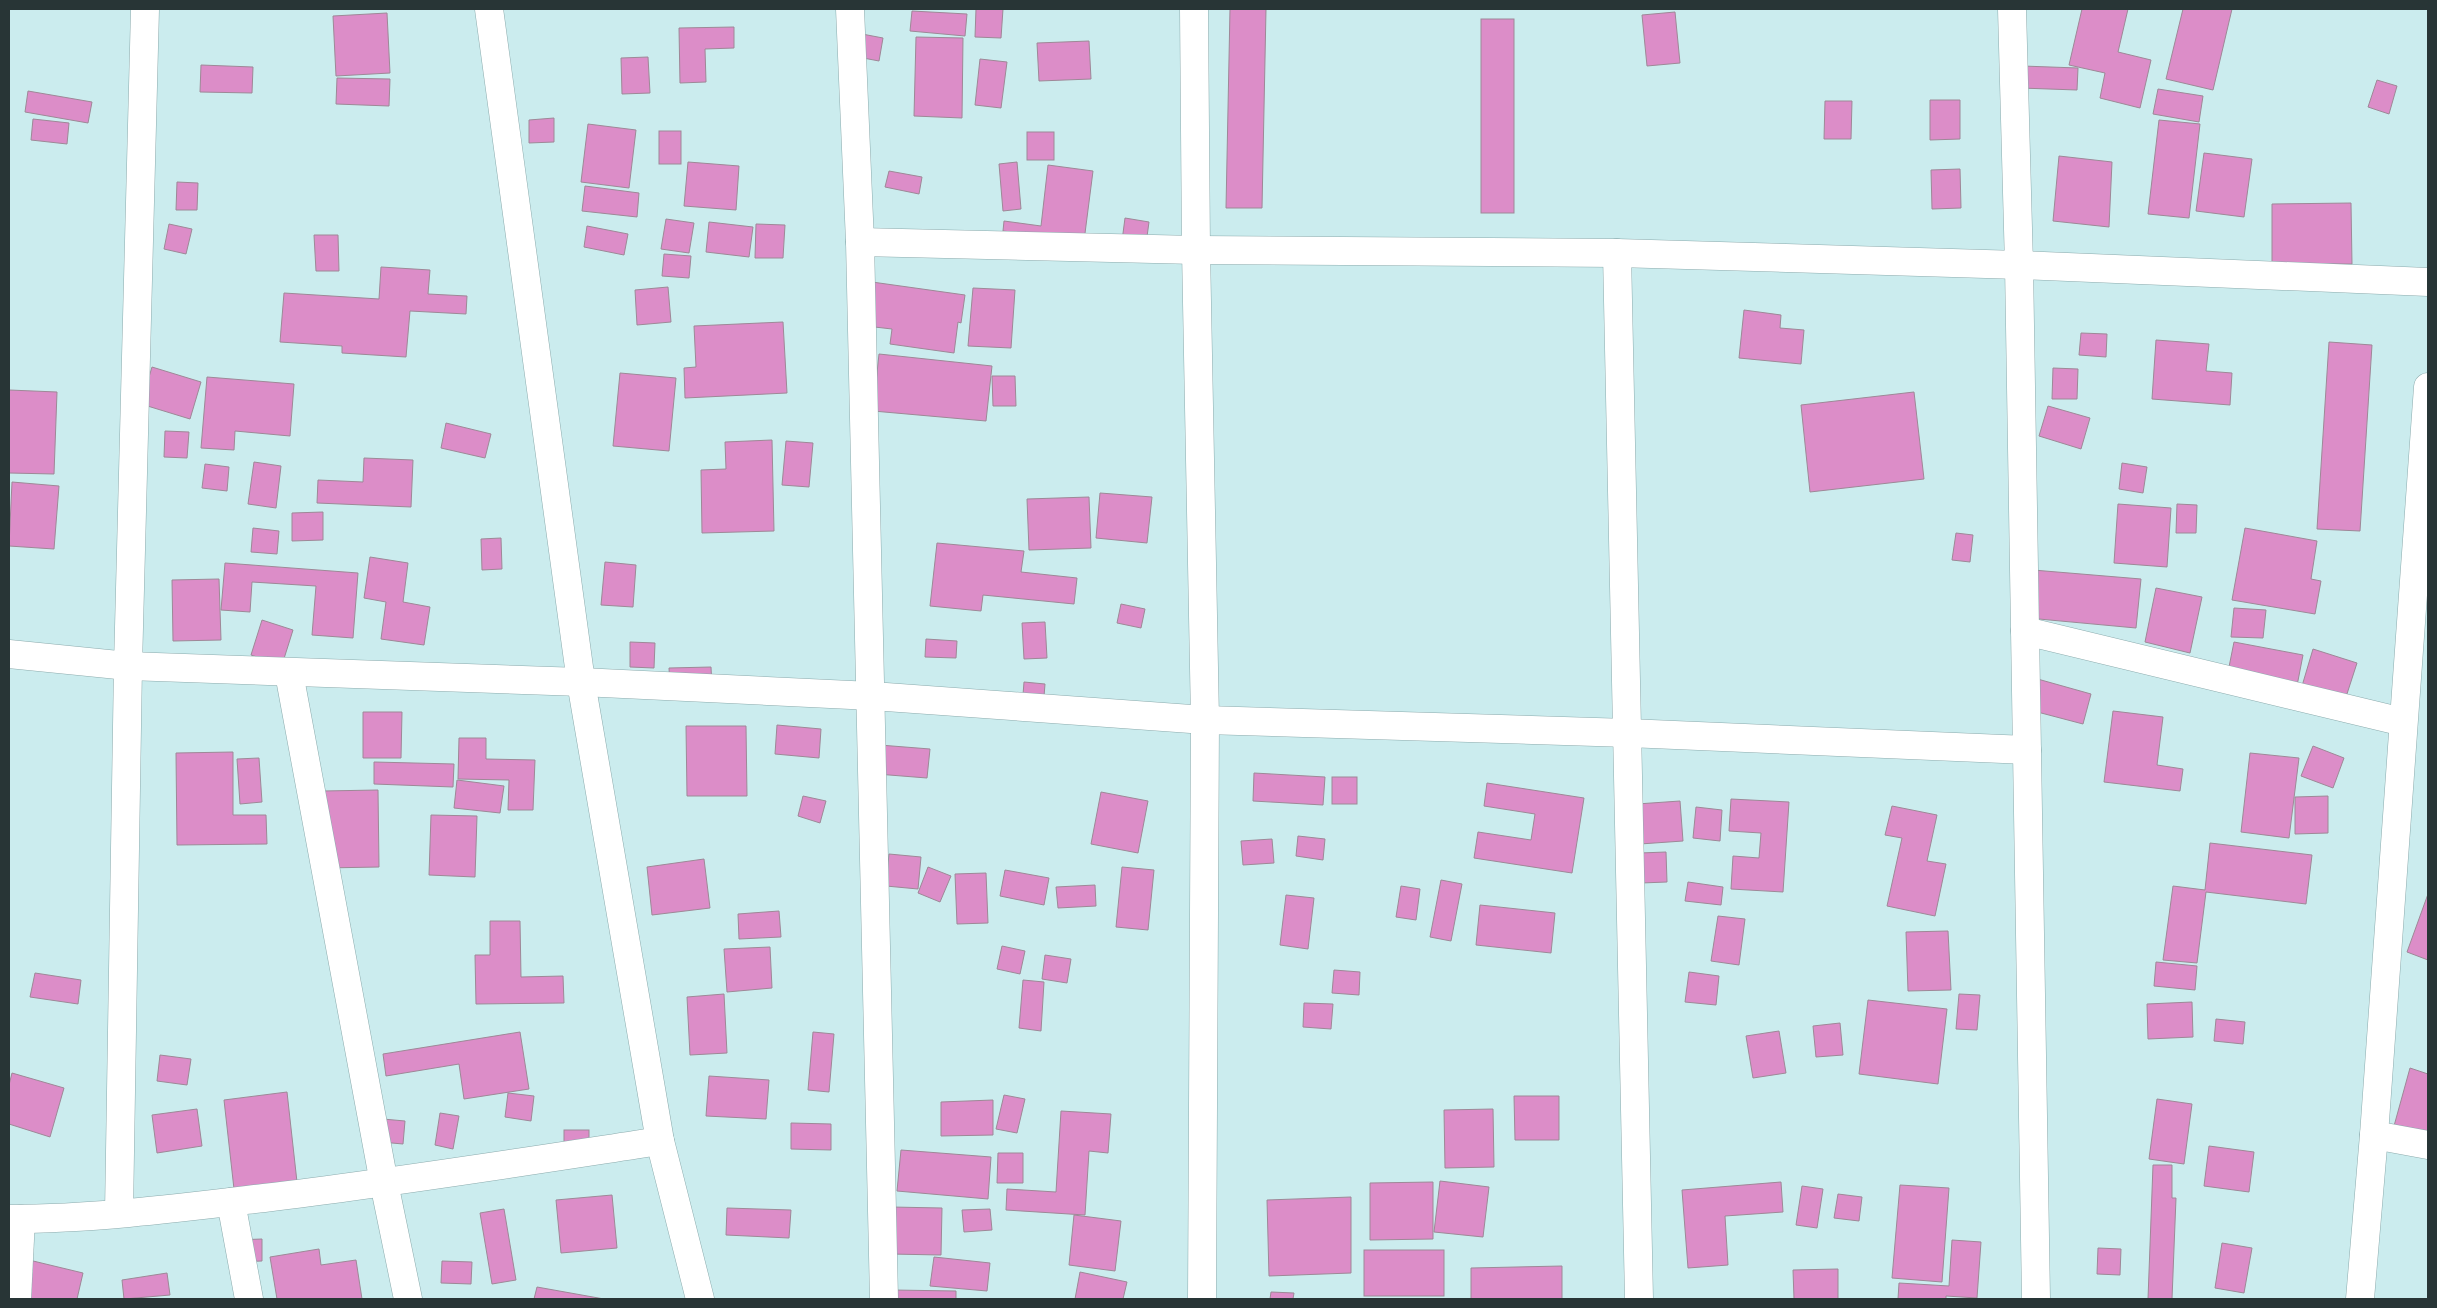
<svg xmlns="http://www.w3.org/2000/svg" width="2437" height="1308" font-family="'PT Sans Narrow',sans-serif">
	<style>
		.building { fill: #dc8dc8; stroke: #9e8897 }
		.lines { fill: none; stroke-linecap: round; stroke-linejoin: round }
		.minor-casing { stroke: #8cabad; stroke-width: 29 }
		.minor { stroke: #fff; stroke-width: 28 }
	</style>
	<rect width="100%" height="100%" fill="#cbecee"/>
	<!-- building -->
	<g class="building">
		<polygon points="976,9 1003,9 1001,38 975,37"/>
		<polygon points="1230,9 1266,9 1262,208 1226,208"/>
		<polygon points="2082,9 2128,9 2118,52 2151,60 2140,108 2100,98 2105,73 2069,65"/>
		<polygon points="2183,9 2232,9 2213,90 2166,79"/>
		<polygon points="912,11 967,14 965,36 910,31"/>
		<polygon points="1675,12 1680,63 1647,66 1642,15"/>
		<polygon points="387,13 390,73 336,76 333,16"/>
		<rect x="1481" y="19" width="33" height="194"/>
		<polygon points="734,27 734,48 705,49 706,82 680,83 679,28"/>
		<polygon points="862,34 883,38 879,61 858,57"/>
		<polygon points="916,37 963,38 962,118 914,116"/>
		<polygon points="1089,41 1091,79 1039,81 1037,43"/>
		<polygon points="648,57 650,93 622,94 621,58"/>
		<polygon points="980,59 1007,62 1001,108 975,105"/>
		<polygon points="201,65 253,67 252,93 200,92"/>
		<polygon points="2022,66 2078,68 2077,90 2020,88"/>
		<polygon points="337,78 390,79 389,106 336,104"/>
		<polygon points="2377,80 2397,86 2389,114 2368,107"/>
		<polygon points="2158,89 2203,96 2199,122 2153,114"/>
		<polygon points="28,91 92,102 88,123 25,112"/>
		<polygon points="1930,100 1960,100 1960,139 1930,140"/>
		<polygon points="1825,101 1852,101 1851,139 1824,139"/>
		<polygon points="554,118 554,142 529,143 529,120"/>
		<polygon points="33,119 69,123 67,144 31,140"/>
		<polygon points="2159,120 2200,124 2189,218 2148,214"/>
		<polygon points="588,124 636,130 629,188 581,182"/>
		<rect x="659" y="131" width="22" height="33"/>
		<rect x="1027" y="132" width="27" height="28"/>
		<polygon points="2204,153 2252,159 2244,217 2196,211"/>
		<polygon points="2059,156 2112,162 2109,227 2053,221"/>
		<polygon points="688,162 739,166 736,210 684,206"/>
		<polygon points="1017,162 1021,209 1003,211 999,164"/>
		<polygon points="1048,165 1093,171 1084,241 1003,231 1004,221 1041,226"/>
		<polygon points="1960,169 1961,208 1932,209 1931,170"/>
		<polygon points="889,171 922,177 919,194 885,187"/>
		<polygon points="177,182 198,183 197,210 176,210"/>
		<polygon points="585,186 639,193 637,217 582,211"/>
		<polygon points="2351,203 2352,264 2272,264 2272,204"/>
		<polygon points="1125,218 1149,222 1146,244 1122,241"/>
		<polygon points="666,219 694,223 689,253 661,249"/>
		<polygon points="709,222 753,227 749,257 706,252"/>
		<polygon points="169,224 192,229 186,254 164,249"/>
		<polygon points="756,224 785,225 783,258 755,258"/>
		<polygon points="587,226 628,234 624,255 584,247"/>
		<polygon points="314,235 338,235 339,271 316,271"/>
		<polygon points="664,254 691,256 689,278 662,276"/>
		<polygon points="381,267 430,270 428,294 467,296 466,314 410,311 406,357 342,353 342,346 280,342 284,293 379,299"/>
		<polygon points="872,282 965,295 961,323 958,322 954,353 890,344 892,329 866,326"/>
		<polygon points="668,287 671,322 637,325 635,290"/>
		<polygon points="973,288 1015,290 1011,348 968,346"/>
		<polygon points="1744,310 1781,315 1780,328 1804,330 1801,364 1739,358"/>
		<polygon points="783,322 787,393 685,398 684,368 696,367 694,326"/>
		<polygon points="2081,333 2107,334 2106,357 2079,355"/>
		<polygon points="2156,340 2209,344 2206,371 2232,373 2230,405 2152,399"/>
		<polygon points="2329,342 2372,345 2360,531 2317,529"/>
		<polygon points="879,354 992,366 986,421 873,411"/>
		<polygon points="152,367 201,382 190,419 141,404"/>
		<polygon points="2053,368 2078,369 2077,399 2052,399"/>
		<polygon points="620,373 676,378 669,451 613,446"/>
		<polygon points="992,376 1015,376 1016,406 993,406"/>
		<polygon points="207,377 294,384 290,436 235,431 234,450 201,448"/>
		<polygon points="9,390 57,392 54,474 9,473"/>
		<polygon points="1914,392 1924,479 1810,492 1801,405"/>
		<polygon points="2048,406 2090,418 2081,449 2039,436"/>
		<polygon points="446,423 491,434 485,458 441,448"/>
		<polygon points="165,431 189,432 187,458 164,457"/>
		<polygon points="772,440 774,531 702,533 701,470 726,469 725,442"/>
		<polygon points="786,441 813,443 809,487 782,485"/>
		<polygon points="364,458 413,460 411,507 317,503 318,480 363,482"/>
		<polygon points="254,462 281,466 276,508 248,504"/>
		<polygon points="2122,463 2147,467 2143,493 2119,489"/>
		<polygon points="205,464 229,467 227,491 202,488"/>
		<polygon points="12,482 59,486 54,549 9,546"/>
		<polygon points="1100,493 1152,497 1147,543 1096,538"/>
		<polygon points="1089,497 1091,548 1029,550 1027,499"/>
		<polygon points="2118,504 2171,508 2167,567 2114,563"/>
		<polygon points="2177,504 2197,505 2196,533 2176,533"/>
		<polygon points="323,512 323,540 292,541 292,513"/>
		<polygon points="253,528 279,531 277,554 251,552"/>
		<polygon points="2245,528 2317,541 2311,579 2321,581 2315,614 2232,600"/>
		<polygon points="1956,533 1973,535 1970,562 1952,560"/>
		<polygon points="501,538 502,569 482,570 481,539"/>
		<polygon points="937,543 1024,551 1021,572 1077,578 1074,604 983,595 981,611 930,606"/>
		<polygon points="370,557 408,563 403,602 430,607 424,645 381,639 386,602 364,598"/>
		<polygon points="605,562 636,565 633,607 601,605"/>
		<polygon points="225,563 358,573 353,638 312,635 316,586 252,582 250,612 221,610"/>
		<polygon points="2033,570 2141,579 2136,628 2028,618"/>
		<polygon points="219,579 221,640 173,641 172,580"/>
		<polygon points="2156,588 2202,597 2190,653 2145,642"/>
		<polygon points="1121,604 1145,609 1141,628 1117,623"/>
		<polygon points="2234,608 2266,610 2263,638 2231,637"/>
		<polygon points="262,620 293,630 282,665 251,655"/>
		<polygon points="1045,622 1047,658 1024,659 1022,623"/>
		<polygon points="926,639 957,641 956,658 925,657"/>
		<polygon points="630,642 655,643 654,668 630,667"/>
		<polygon points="2234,642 2303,655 2295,696 2226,682"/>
		<polygon points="2313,649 2357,663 2345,700 2302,686"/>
		<polygon points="711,667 712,687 670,688 669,668"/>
		<polygon points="2034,678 2091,694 2083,724 2026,709"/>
		<polygon points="1024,682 1045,684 1043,709 1022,708"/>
		<polygon points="2113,711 2163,717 2157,765 2183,769 2180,791 2104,782"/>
		<polygon points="363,712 402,712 401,758 363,758"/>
		<polygon points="777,725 821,729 819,758 775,754"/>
		<polygon points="686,726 746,726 747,796 687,796"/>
		<polygon points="459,738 486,738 486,759 535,760 533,810 508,810 509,780 458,779"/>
		<polygon points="867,744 930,749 927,778 864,773"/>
		<polygon points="2313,746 2344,758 2333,788 2301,776"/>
		<polygon points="233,752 233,815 266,815 267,844 177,845 176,753"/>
		<polygon points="2250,753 2299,758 2289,838 2241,832"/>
		<polygon points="259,758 262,802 240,804 237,759"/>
		<polygon points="374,762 454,764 453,787 374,784"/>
		<polygon points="1254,773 1325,777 1323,805 1253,801"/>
		<rect x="1332" y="777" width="25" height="27"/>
		<polygon points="457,780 504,786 500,813 454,808"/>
		<polygon points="1487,783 1584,798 1572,873 1474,858 1478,832 1531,840 1535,814 1484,806"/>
		<polygon points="378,790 379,867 324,868 323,791"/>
		<polygon points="1101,792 1148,801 1138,853 1091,844"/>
		<polygon points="803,796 826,801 820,823 798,816"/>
		<polygon points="2328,796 2328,833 2295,834 2295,797"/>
		<polygon points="1731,799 1789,802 1783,892 1731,889 1733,856 1759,858 1761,833 1729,831"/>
		<polygon points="1680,801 1683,841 1640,844 1637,804"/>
		<polygon points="1892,806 1937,815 1927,861 1946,864 1935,916 1887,906 1902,838 1885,835"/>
		<polygon points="1696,807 1722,810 1720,841 1693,838"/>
		<polygon points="431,815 477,816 475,877 429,875"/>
		<polygon points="1298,836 1325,839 1323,860 1296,856"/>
		<polygon points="1272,839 1274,863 1243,865 1241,841"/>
		<polygon points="2210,843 2312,855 2306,904 2206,892 2197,963 2163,960 2173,886 2205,890"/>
		<polygon points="1666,852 1667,882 1641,883 1640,853"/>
		<polygon points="889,854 921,857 918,889 886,886"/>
		<polygon points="704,859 710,908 652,915 647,867"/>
		<polygon points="928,867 951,876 940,902 918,893"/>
		<polygon points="1122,867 1154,870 1148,930 1116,927"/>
		<polygon points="1005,870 1049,878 1044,905 1000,896"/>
		<polygon points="986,873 988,923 957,924 955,874"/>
		<polygon points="1441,880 1462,884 1451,941 1430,937"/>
		<polygon points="1688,882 1723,887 1721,905 1685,901"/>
		<polygon points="1095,885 1096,906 1058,908 1056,887"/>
		<polygon points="1401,886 1420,889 1416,920 1396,917"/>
		<polygon points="2428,894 2428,960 2407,952"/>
		<polygon points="1286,895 1314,898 1308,949 1280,945"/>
		<polygon points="1480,905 1555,913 1551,953 1476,945"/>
		<polygon points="779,911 781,937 739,939 738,914"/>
		<polygon points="1718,916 1745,919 1739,965 1711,961"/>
		<polygon points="490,921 520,921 521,977 563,976 564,1003 476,1004 475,955 490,955"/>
		<polygon points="1948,931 1951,990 1908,991 1906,932"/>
		<polygon points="1002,946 1025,951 1020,974 997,969"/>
		<polygon points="770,947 772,988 727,992 724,949"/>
		<polygon points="1045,955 1071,959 1067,983 1042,979"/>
		<polygon points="2156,962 2197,966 2195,990 2154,986"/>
		<polygon points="1334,970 1360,972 1359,995 1332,993"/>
		<polygon points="1689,972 1719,976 1716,1005 1685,1002"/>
		<polygon points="35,973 81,980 78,1004 30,997"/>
		<polygon points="1023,980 1044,982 1041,1031 1019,1028"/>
		<polygon points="724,994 727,1053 690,1055 687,997"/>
		<polygon points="1959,994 1980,995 1977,1030 1956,1029"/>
		<polygon points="1868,1000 1947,1009 1938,1084 1859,1074"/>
		<polygon points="2192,1002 2193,1037 2148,1039 2147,1004"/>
		<polygon points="1304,1003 1333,1004 1331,1029 1303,1027"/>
		<polygon points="2216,1019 2245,1022 2243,1044 2214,1041"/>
		<polygon points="1840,1023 1843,1055 1816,1057 1813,1026"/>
		<polygon points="1779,1031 1786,1073 1753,1078 1746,1036"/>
		<polygon points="520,1032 529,1089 464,1099 459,1064 386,1076 383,1054"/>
		<polygon points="813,1032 834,1034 829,1092 808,1090"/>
		<polygon points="160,1055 191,1059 187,1085 157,1081"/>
		<polygon points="2410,1068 2428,1074 2428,1137 2394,1126"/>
		<polygon points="12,1073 64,1088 50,1137 9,1124 9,1085"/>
		<polygon points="709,1076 769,1080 766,1119 706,1116"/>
		<polygon points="287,1092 297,1182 234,1189 224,1100"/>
		<polygon points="508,1093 534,1096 531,1121 505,1117"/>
		<polygon points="1004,1095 1025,1099 1017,1133 996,1129"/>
		<polygon points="1514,1096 1559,1096 1559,1140 1515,1140"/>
		<polygon points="2157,1099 2192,1104 2184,1164 2149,1159"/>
		<polygon points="993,1100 993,1135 941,1136 941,1102"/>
		<polygon points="197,1109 202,1146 157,1153 152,1115"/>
		<polygon points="1493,1109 1494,1167 1445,1168 1444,1110"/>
		<polygon points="1061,1111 1111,1114 1108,1153 1089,1151 1085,1215 1006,1210 1007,1189 1056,1192"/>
		<polygon points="440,1113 459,1116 453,1149 435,1145"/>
		<polygon points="372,1118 405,1121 403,1144 370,1141"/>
		<polygon points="791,1123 831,1124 831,1150 791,1149"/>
		<rect x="564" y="1130" width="25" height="25"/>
		<polygon points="2209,1146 2254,1152 2249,1192 2204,1186"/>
		<polygon points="901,1150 991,1157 988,1199 897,1191"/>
		<polygon points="998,1153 1023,1153 1023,1183 997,1183"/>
		<polygon points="2153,1165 2172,1165 2172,1198 2176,1198 2172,1299 2148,1299"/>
		<polygon points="1440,1181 1489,1187 1483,1237 1434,1232"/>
		<polygon points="1433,1182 1433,1239 1370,1240 1370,1183"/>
		<polygon points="1781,1182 1783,1212 1725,1216 1728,1265 1688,1268 1682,1190"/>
		<polygon points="1900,1185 1949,1188 1942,1282 1892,1278"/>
		<polygon points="1802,1186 1823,1189 1817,1228 1796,1225"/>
		<polygon points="1838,1194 1862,1197 1859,1221 1834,1218"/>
		<polygon points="612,1195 617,1248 561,1253 556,1200"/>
		<polygon points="1351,1197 1351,1273 1269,1276 1267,1200"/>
		<polygon points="891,1207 942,1208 941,1255 890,1254"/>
		<polygon points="727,1208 791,1210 789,1238 726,1235"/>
		<polygon points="504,1209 516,1280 492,1284 480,1213"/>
		<polygon points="990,1209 992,1230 964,1232 962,1210"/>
		<polygon points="1074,1215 1121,1221 1115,1271 1069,1265"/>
		<polygon points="262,1239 262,1261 236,1262 236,1240"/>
		<polygon points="1952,1240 1981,1242 1977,1298 1946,1296 1946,1299 1898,1299 1899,1283 1949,1286"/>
		<polygon points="2222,1243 2252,1248 2244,1293 2215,1288"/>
		<polygon points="2098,1248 2121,1249 2120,1275 2097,1274"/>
		<polygon points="319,1249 321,1265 356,1260 362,1299 277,1299 270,1257"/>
		<rect x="1364" y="1250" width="80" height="46"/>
		<polygon points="934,1257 990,1263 987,1291 930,1286"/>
		<polygon points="29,1260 83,1273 77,1299 20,1299"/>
		<polygon points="442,1261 472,1262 471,1284 441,1283"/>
		<polygon points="1562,1266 1562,1299 1471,1299 1471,1268"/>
		<polygon points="1838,1269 1838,1299 1794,1299 1793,1270"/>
		<polygon points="1080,1272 1127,1282 1123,1299 1075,1299"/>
		<polygon points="167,1273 170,1295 124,1299 122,1280"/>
		<polygon points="537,1287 604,1299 534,1299"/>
		<polygon points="893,1290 956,1291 956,1299 893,1299"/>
		<polygon points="1271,1292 1294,1293 1293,1299 1270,1299"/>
	</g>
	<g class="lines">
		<!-- minor casing -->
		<g class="minor-casing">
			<g id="minor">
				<polyline points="489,9 581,682 660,1141 700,1299"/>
				<polyline points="850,9 860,242 884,1299"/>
				<polyline points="1194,9 1196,250 1205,720 1202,1299"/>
				<polyline points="2012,9 2019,265 2036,1299"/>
				<polyline points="860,242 1196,250 1617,253 2019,265 2428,282"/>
				<polyline points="1617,253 1639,1299"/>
				<polyline points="2025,631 2403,722"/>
				<polyline points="9,654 128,666 581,682 872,696 1205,720 1628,733 2027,750"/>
				<polyline points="289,673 384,1183 408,1299"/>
				<polyline points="2374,1135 2428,1145"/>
				<polyline points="231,1202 249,1299"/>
				<polyline points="119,1213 128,666 145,9"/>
				<path d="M9 1219C94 1219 180 1208 264 1198 397 1182 529 1161 660 1141"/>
				<polyline points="17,1299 21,1219"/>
				<polyline points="2360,1299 2374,1135 2428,387"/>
			</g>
		</g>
		<!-- minor -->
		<use href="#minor" class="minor"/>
	</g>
	<!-- border -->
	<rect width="2437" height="1308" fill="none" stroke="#283536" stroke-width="20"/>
</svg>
